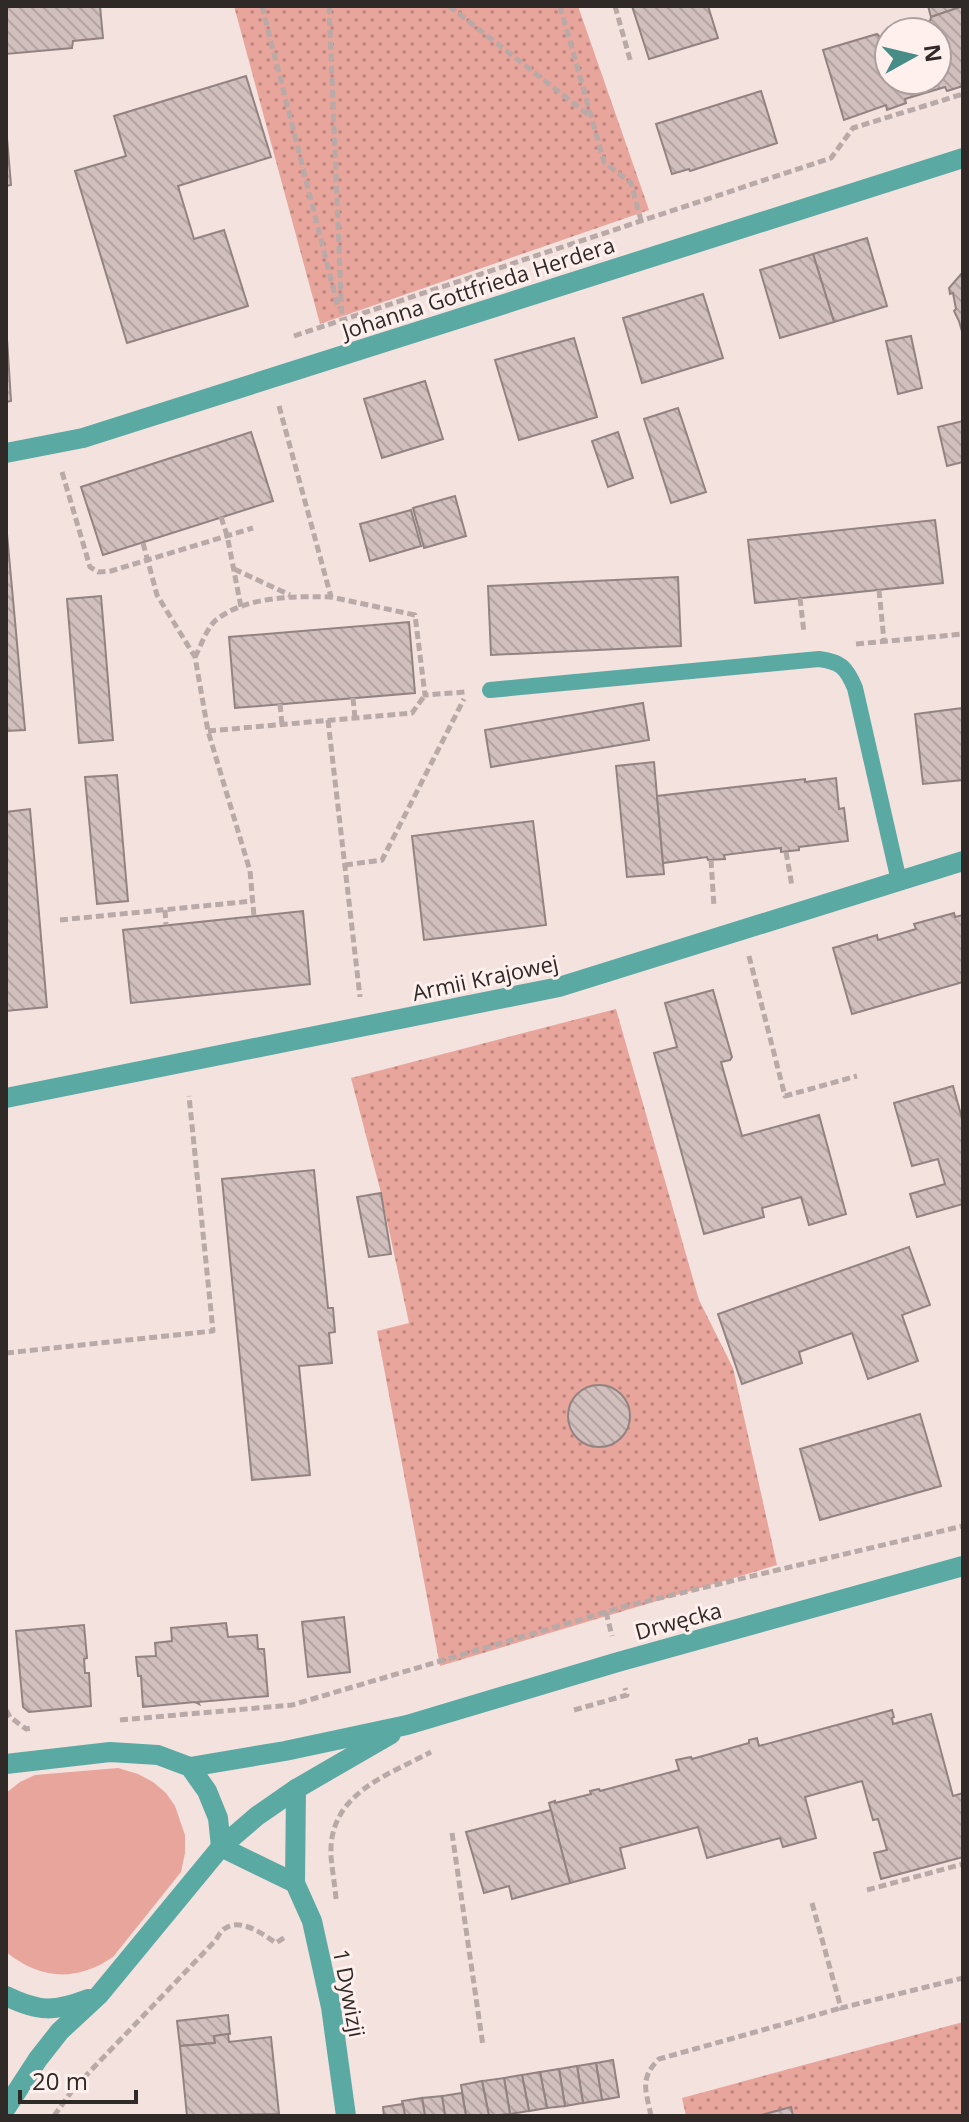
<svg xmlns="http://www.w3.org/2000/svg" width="969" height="2122" font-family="'Open Sans',sans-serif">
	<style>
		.grass { fill: #e8a59c }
		.park { fill: url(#park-dots) }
		.building { fill: url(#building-back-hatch); stroke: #938380; stroke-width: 2 }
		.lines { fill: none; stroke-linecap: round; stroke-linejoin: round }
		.path { stroke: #b9aaa8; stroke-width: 5; stroke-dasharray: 8 4; stroke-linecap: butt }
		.service { stroke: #5aa9a3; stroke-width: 16 }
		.minor { stroke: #5aa9a3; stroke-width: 20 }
		.tertiary { stroke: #5aa9a3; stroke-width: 20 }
		.labels { text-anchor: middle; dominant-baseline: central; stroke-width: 6; stroke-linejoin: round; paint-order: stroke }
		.street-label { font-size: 22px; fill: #2f2928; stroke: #fff0ee }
	</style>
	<defs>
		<pattern id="park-dots" width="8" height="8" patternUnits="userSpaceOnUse" patternTransform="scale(2)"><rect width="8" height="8" fill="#e8a59c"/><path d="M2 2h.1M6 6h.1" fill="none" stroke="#bc867f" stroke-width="1.8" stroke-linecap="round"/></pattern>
		<pattern id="building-back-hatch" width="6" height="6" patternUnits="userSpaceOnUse" patternTransform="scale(2)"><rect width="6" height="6" fill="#d0bfbc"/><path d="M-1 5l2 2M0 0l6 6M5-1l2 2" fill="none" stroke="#b3a4a2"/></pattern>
	</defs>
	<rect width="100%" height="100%" fill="#f4e2df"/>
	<!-- grass -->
	<path class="grass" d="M118 1768 138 1774 153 1782 166 1793 175 1806 185 1835V1853L181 1872 113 1957C76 1982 41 1980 6 1952V1793L20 1782 35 1775Z"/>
	<!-- park -->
	<g class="park">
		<polygon points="234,6 578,6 649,210 320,324"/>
		<polygon points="616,1009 699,1300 733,1368 777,1565 440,1666 377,1331 409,1323 381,1193 351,1078"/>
		<polygon points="963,2022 963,2116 686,2116 682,2098"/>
	</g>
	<!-- building -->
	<g class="building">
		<polygon points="6,6 100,6 103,38 73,41 72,48 6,54"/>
		<polygon points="632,6 708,6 718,38 649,59"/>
		<polygon points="928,6 963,6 931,17"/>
		<polygon points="963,6 963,86 947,91 945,87 905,99 906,103 887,110 886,105 844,120 823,50 877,34 880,37 889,34 889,80 937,80 937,32 896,32 902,30 902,25 905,23 908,28 930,21 931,17"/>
		<polygon points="246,76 271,157 178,186 194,239 224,230 248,306 127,343 75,171 126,156 114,116"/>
		<polygon points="761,91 777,143 690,171 689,169 672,174 656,124"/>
		<polygon points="7,138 11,185 6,186 6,139"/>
		<polygon points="867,238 887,306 834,322 813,254"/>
		<polygon points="813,254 834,322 780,338 760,270"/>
		<polygon points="963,272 963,335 959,321 954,311 956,309 953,293 950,294 949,288"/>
		<polygon points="703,294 723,358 642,383 623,318"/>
		<polygon points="6,323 11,401 6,402"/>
		<polygon points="911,336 922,388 898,394 886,341"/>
		<polygon points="574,338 597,417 519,440 495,360"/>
		<polygon points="425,381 443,439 382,458 364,399"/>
		<polygon points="678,408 706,492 671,503 644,419"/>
		<polygon points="963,421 963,462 947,466 938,427"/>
		<polygon points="251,432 273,501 103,555 81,487"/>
		<polygon points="618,432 633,478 608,487 592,441"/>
		<polygon points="455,496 466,536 424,548 413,508"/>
		<polygon points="411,510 421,546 370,561 360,524"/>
		<polygon points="935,520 943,583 755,603 748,540"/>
		<polygon points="6,523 25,730 6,731"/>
		<polygon points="678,577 681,646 491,655 488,586"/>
		<polygon points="101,596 113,740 79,743 67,599"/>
		<polygon points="409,622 415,693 235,708 229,637"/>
		<polygon points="643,703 649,740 491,767 485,730"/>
		<polygon points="963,708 963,780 923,784 915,714"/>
		<polygon points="654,762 664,874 627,877 616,766"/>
		<polygon points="117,775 128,901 97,904 85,777"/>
		<polygon points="836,778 839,809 844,808 848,841 799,847 799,850 781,852 781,848 724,855 725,859 708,860 707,857 663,863 657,796 805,779 805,782"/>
		<polygon points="30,809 47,1007 6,1011 6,812"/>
		<polygon points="533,821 546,925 424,940 412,836"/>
		<polygon points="303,911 310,984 131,1003 123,930"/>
		<polygon points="954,913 955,917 963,915 963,982 852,1014 833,948 877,935 878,940 916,929 914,924"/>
		<polygon points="713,990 732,1057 730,1060 721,1062 742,1136 819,1115 846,1214 809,1225 801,1197 762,1208 764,1217 704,1234 654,1053 677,1047 665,1003"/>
		<polygon points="953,1086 963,1122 963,1204 917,1217 910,1194 945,1184 938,1159 912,1166 894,1103"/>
		<polygon points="314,1170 328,1308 333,1308 335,1332 329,1333 332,1363 299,1366 310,1475 252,1480 222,1179"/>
		<polygon points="381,1193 391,1254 369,1257 357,1197"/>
		<polygon points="909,1247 930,1305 902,1315 918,1361 868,1379 852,1333 799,1352 802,1363 742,1384 718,1314"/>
		<circle cx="599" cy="1416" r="31"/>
		<polygon points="920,1414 941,1486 820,1520 800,1449"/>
		<polygon points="344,1617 350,1672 308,1677 302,1622"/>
		<polygon points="226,1623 228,1637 257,1635 258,1649 264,1649 268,1696 198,1702 199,1704 195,1702 143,1707 141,1676 138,1676 136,1657 156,1656 155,1643 172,1641 171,1628"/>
		<polygon points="84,1625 87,1658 84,1659 85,1673 89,1673 91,1706 29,1712 23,1707 16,1631"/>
		<polygon points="892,1710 894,1717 892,1718 893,1724 931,1714 953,1796 963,1793 963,1857 881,1879 874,1853 887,1850 878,1819 873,1820 862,1781 805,1797 816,1838 783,1847 780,1838 707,1858 698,1827 620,1848 625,1868 570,1883 549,1803 555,1801 555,1803 591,1794 590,1791 599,1789 600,1791 679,1770 676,1760 691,1757 692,1759 749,1743 749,1740 757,1738 759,1746"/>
		<polygon points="551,1810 570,1883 512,1899 509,1886 484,1893 466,1832"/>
		<polygon points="228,2015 230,2034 214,2036 215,2043 180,2046 177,2021"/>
		<polygon points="228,2034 229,2042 271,2037 279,2114 187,2116 180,2046 215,2043 214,2036"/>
		<polygon points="613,2060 619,2097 602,2100 596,2063"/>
		<polygon points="596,2063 602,2100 583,2103 577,2066"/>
		<polygon points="577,2066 583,2103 565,2106 559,2069"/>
		<polygon points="559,2069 565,2106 547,2108 540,2072"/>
		<polygon points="540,2072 547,2108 529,2111 522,2075"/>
		<polygon points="522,2075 529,2111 510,2114 504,2078"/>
		<polygon points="504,2078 510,2114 489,2116 482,2081"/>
		<polygon points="482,2081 489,2116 466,2116 461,2085"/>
		<polygon points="462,2093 466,2116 445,2116 442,2096"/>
		<polygon points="442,2096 445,2116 425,2116 422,2098"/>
		<polygon points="422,2098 425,2116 405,2116 402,2101"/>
		<polygon points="403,2104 405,2116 384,2116 383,2107"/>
		<polygon points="791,2107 793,2116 758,2116"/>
	</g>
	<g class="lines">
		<!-- path -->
		<g class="path">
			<polyline points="262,6 338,307"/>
			<polyline points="329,6 342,321"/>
			<polyline points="449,6 590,116"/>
			<polyline points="560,6 604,162 631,183 642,224"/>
			<polyline points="615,6 631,63"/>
			<polyline points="294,336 831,158 853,128 963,94"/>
			<polyline points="279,406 331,597 415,615 425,695 465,692"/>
			<polyline points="62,472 90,567 98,572 111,571 253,528"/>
			<polyline points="221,517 227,535 241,607"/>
			<polyline points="143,543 157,595 195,657 208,731 250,871 254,916"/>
			<polyline points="234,569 290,595"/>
			<polyline points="879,590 884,641"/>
			<polyline points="800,598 804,633"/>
			<polyline points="856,644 963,634"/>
			<path d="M195 657C201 646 207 627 216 620 246 596 295 596 331 597"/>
			<polyline points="353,698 355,718"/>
			<polyline points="280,704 282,724"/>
			<polyline points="328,720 360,997"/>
			<polyline points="208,731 412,713 425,695"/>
			<polyline points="786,852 792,886"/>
			<polyline points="711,860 714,907"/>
			<polyline points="345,865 382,860 464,699"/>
			<polyline points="165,910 166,925"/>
			<polyline points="60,920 253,901"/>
			<polyline points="749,956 785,1096 857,1076"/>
			<polyline points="6,1353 213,1331 189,1096"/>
			<polyline points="606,1612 612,1636"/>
			<polyline points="6,1710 10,1717 26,1729 31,1728"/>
			<polyline points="574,1710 627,1695 625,1688"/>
			<polyline points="120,1720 292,1705 626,1606 963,1526"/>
			<polyline points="452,1833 483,2046"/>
			<polyline points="867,1890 963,1864"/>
			<path d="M336 1899C335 1885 332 1870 331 1856 328 1794 386 1776 431 1752"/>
			<polyline points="812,1903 841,2008 963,1978"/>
			<path d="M54 2116 74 2088 215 1941C218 1937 220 1932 224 1929 240 1917 263 1934 276 1943L287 1936"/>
			<path d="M651 2116C646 2090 639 2079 659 2059L841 2008"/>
		</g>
		<!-- service -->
		<path class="service" d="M490 690 819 659C841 662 846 667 855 688L899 881"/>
		<!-- minor -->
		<g class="minor">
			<polyline points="6,453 83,438 963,158"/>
			<polyline points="6,1098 559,987 963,861"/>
			<polyline points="221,1847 295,1883 312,1921 331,2007 346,2116"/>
			<polyline points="295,1883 296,1789"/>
		</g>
		<!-- tertiary -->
		<g class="tertiary">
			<polyline points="6,1764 110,1752 158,1755 190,1767 207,1791 218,1818 221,1847"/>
			<polyline points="190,1767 285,1751 407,1725 618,1662 963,1566"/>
			<path d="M6 1996C39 2012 54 2012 88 1999"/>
			<polyline points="6,2108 38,2059 60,2031 99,1995 221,1847 257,1816 296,1789 391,1734"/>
		</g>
	</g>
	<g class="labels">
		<!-- street labels -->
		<g class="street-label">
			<text transform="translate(478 287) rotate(-18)">Johanna Gottfrieda Herdera</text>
			<text transform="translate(485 977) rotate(-12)">Armii Krajowej</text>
			<text transform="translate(678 1620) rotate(-15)">Drwęcka</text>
			<text transform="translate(350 1993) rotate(79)">1 Dywizji</text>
		</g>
	</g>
	<!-- border -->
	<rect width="969" height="2122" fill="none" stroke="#2f2928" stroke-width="16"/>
	<!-- north arrow -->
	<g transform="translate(913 56) rotate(82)"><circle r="38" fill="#fff0ee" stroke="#aca09f" stroke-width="2"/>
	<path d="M0-6L14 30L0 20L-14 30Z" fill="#468d88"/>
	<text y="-12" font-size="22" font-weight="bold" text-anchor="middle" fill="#2f2928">N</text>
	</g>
	<!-- scale -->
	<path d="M20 2090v12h116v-12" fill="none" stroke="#2f2928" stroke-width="4"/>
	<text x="32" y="2090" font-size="24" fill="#2f2928" stroke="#fff0ee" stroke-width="6" paint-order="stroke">20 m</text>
</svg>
